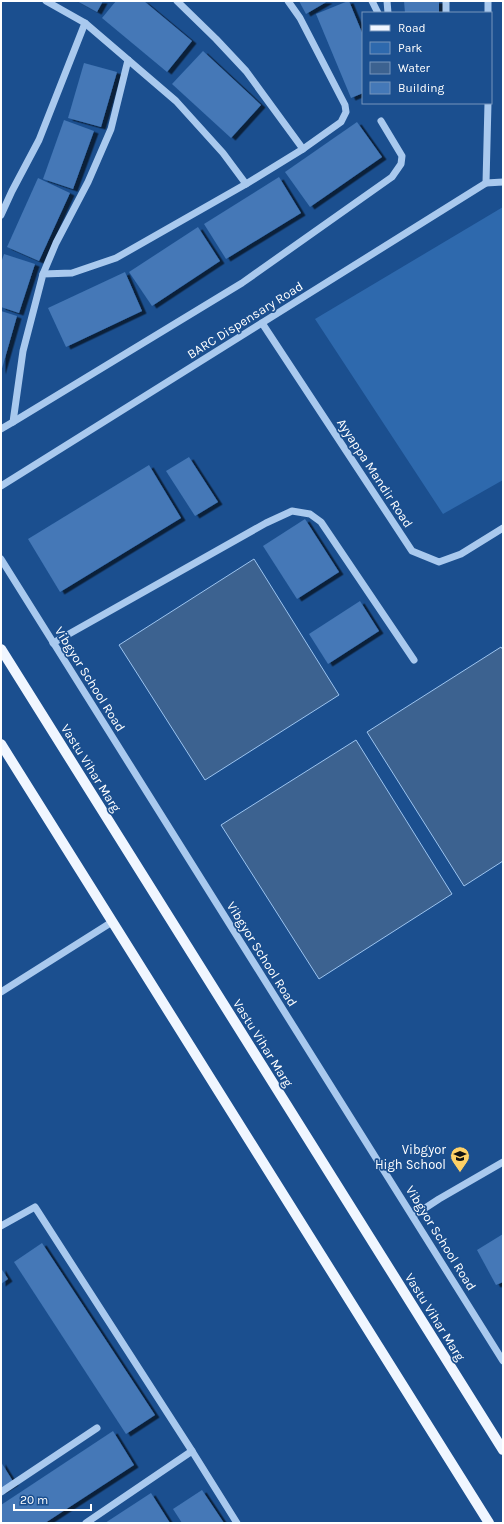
<svg xmlns="http://www.w3.org/2000/svg" width="504" height="1524" font-family="Karla,sans-serif">
	<style>
		.green { fill: #2e69ad }
		.water { fill: #3c6290; stroke: #9cc4f0 }
		.building { fill: #4478b7; filter: url(#shadow) }
		.lines { fill: none; stroke-linecap: round; stroke-linejoin: round }
		.minor { stroke: #a9c9ee; stroke-width: 7 }
		.major { stroke: #f0f6ff; stroke-width: 10 }
		.labels { text-anchor: middle; dominant-baseline: central; stroke-width: 3.5; stroke-linejoin: round; paint-order: stroke }
		.street-label { font-size: 13px; fill: #fff; stroke: #1b4f8f }
		.poi-label { font-size: 13px; fill: #fff; stroke: #1b4f8f; text-anchor: end }
	</style>
	<defs>
		<filter id="shadow"><feDropShadow dx="4.5" dy="2.5" stdDeviation="0" flood-color="#0009"/></filter>
	</defs>
	<rect width="100%" height="100%" fill="#1b4f8f"/>
	<!-- green -->
	<polygon class="green" points="503,207 503,480 443,514 315,319"/>
	<!-- water -->
	<g class="water">
		<polygon points="254,559 339,695 205,780 119,645"/>
		<polygon points="501,647 503,650 503,861 464,886 367,732"/>
		<polygon points="356,740 452,894 319,979 221,825"/>
	</g>
	<!-- building -->
	<g class="building">
		<polygon points="77,1 103,1 97,12"/>
		<polygon points="116,1 144,1 192,41 167,72 102,18"/>
		<polygon points="299,1 328,1 306,14"/>
		<polygon points="348,1 349,1 363,35 363,93 351,98 316,14"/>
		<polygon points="404,1 439,1 439,13 405,13"/>
		<polygon points="203,51 261,105 231,138 172,84"/>
		<polygon points="84,63 117,72 101,127 68,118"/>
		<polygon points="64,120 94,131 73,189 43,179"/>
		<polygon points="357,122 382,157 310,207 285,172"/>
		<polygon points="279,177 301,213 226,259 204,224"/>
		<polygon points="38,178 70,193 39,261 7,247"/>
		<polygon points="198,227 220,261 152,306 129,272"/>
		<polygon points="4,254 35,264 19,313 1,307 1,263"/>
		<polygon points="125,272 142,311 66,347 48,308"/>
		<polygon points="1,311 17,316 1,372"/>
		<polygon points="189,457 218,502 195,516 166,471"/>
		<polygon points="149,465 181,518 60,592 28,539"/>
		<polygon points="305,519 339,572 297,599 263,546"/>
		<polygon points="360,601 379,631 328,664 309,634"/>
		<polygon points="503,1234 503,1282 496,1285 477,1250"/>
		<polygon points="42,1243 155,1415 126,1434 14,1262"/>
		<polygon points="1,1268 8,1279 1,1284"/>
		<polygon points="113,1431 134,1465 45,1523 1,1523 1,1505"/>
		<polygon points="1,1462 14,1483 1,1491"/>
		<polygon points="202,1490 224,1523 182,1523 173,1509"/>
		<polygon points="151,1493 170,1523 105,1523"/>
	</g>
	<g class="lines">
		<!-- minor -->
		<g class="minor">
			<polyline points="46,1 85,23 176,101 223,153 246,184"/>
			<polyline points="177,1 216,39 246,71 303,149 341,122 346,112 345,105 300,18 288,1"/>
			<polyline points="372,1 378,13"/>
			<polyline points="387,1 388,13"/>
			<polyline points="446,1 446,13"/>
			<polyline points="488,1 488,13"/>
			<polyline points="486,183 488,103"/>
			<polyline points="1,215 12,191 39,140 85,23"/>
			<polyline points="43,274 56,243 88,182 111,129 128,60"/>
			<polyline points="262,323 412,551 439,562 461,554 503,528"/>
			<polyline points="13,422 242,283 392,177 401,164 402,156 381,121"/>
			<polyline points="1,429 13,422 23,351 43,274 72,273 116,258 246,184 303,149"/>
			<polyline points="1,486 486,183 503,182"/>
			<polyline points="1,559 503,1361"/>
			<polyline points="53,643 266,523 292,511 310,514 321,522 414,660"/>
			<polyline points="1,992 112,922"/>
			<polyline points="413,1216 439,1199 503,1162"/>
			<polyline points="1,1226 35,1207 192,1451 86,1523"/>
			<polyline points="192,1451 237,1523"/>
			<polyline points="1,1492 97,1428"/>
		</g>
		<!-- major -->
		<g class="major">
			<polyline points="1,649 503,1450"/>
			<polyline points="1,744 489,1523"/>
		</g>
	</g>
	<!-- icons -->
	<defs>
		<g id="school-pin" transform="scale(1)"><path d="M0 17L-7.5 6A9.5 9.5 0 1 1 7.5 6Z" fill="#ffd166" stroke="#1b4f8f"/><path d="M0-5L7-2L0 1L-7-2ZM-4 1L0 2.5L4 1V4Q0 6-4 4Z" fill="#111"/></g>
	</defs>
	<g fill-rule="evenodd">
		<use href="#school-pin" x="460" y="1156"/>
	</g>
	<g class="labels">
		<!-- street labels -->
		<g class="street-label">
			<text transform="translate(245 320) rotate(-32)">BARC Dispensary Road</text>
			<text transform="translate(375 473) rotate(57)">Ayyappa Mandir Road</text>
			<text transform="translate(90 679) rotate(58)">Vibgyor School Road</text>
			<text transform="translate(91 768) rotate(58)">Vastu Vihar Marg</text>
			<text transform="translate(262 954) rotate(58)">Vibgyor School Road</text>
			<text transform="translate(263 1043) rotate(58)">Vastu Vihar Marg</text>
			<text transform="translate(441 1238) rotate(58)">Vibgyor School Road</text>
			<text transform="translate(435 1317) rotate(58)">Vastu Vihar Marg</text>
		</g>
		<!-- poi labels -->
		<g class="poi-label">
			<text x="446" y="1149">Vibgyor<tspan x="446" dy="15">High School</tspan></text>
		</g>
	</g>
	<!-- border -->
	<rect width="504" height="1524" fill="none" stroke="#ffffff" stroke-width="4"/>
	<!-- legend -->
	<rect x="362" y="12" width="130" height="92" fill="#1b4f8f" stroke="#7695bc"/>
	<rect x="370" y="25" width="20" height="6" fill="#f0f6ff" stroke="#7695bc"/>
	<text x="398" y="32" font-size="12" fill="#ffffff">Road</text>
	<rect x="370" y="42" width="20" height="12" fill="#2e69ad" stroke="#7695bc"/>
	<text x="398" y="52" font-size="12" fill="#ffffff">Park</text>
	<rect x="370" y="62" width="20" height="12" fill="#3c6290" stroke="#7695bc"/>
	<text x="398" y="72" font-size="12" fill="#ffffff">Water</text>
	<rect x="370" y="82" width="20" height="12" fill="#4478b7" stroke="#7695bc"/>
	<text x="398" y="92" font-size="12" fill="#ffffff">Building</text>
	<!-- scale -->
	<path d="M14 1504v6h77v-6" fill="none" stroke="#ffffff" stroke-width="2"/>
	<text x="20" y="1504" font-size="12" fill="#ffffff" stroke="#1b4f8f" stroke-width="3" paint-order="stroke">20 m</text>
</svg>
